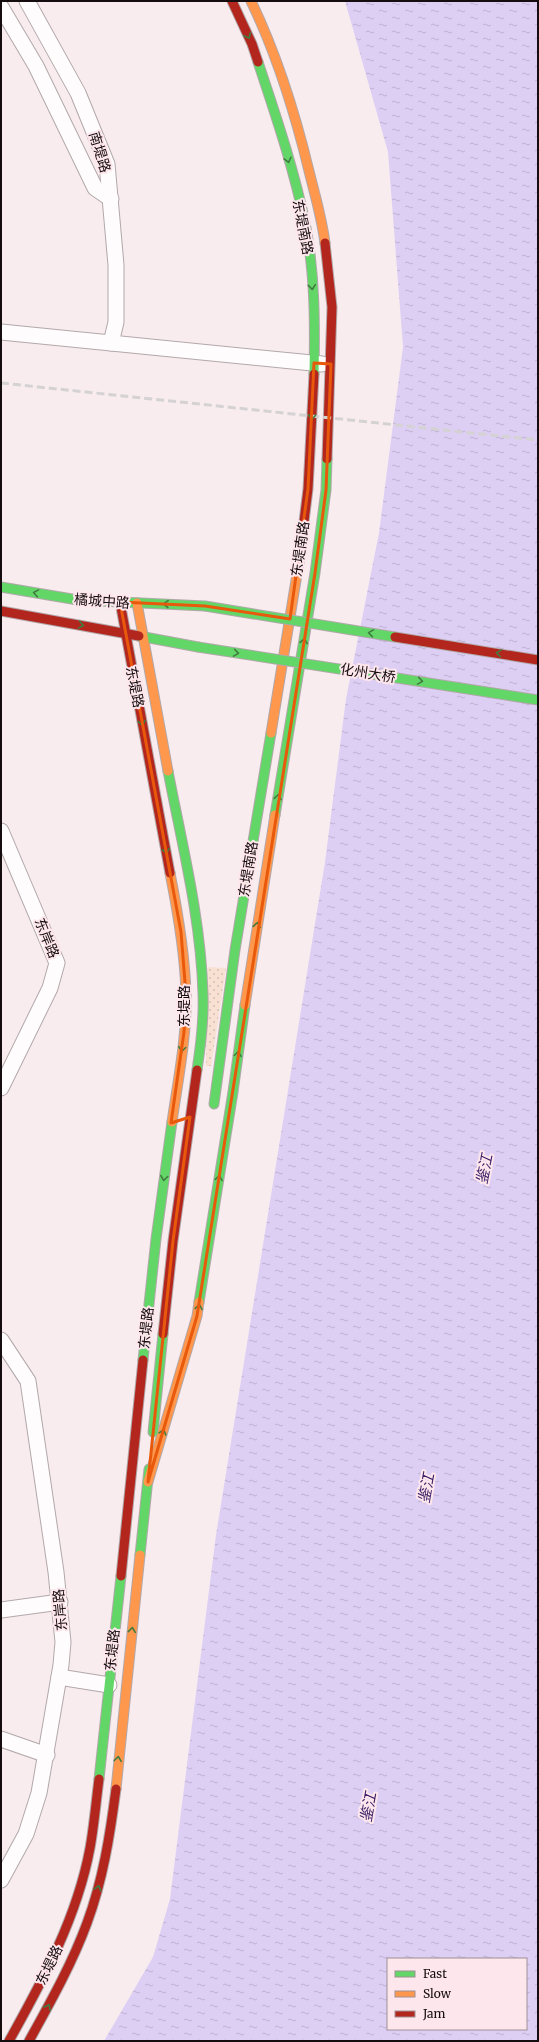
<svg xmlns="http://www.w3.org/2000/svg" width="539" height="2042" font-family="Merriweather,'Noto Sans SC',serif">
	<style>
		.grass { fill: url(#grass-dots) }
		.water { fill: url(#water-ripples); fill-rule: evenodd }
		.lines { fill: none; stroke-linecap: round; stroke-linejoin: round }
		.street-casing { stroke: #b2a8aa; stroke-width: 17 }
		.fast-casing { stroke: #b2a8aa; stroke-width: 11 }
		.slow-casing { stroke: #b2a8aa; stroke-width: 11 }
		.jam-casing { stroke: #b2a8aa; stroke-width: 11 }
		.street { stroke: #fefcfd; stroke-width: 15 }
		.fast { stroke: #63d668; stroke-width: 9 }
		.slow { stroke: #ff974d; stroke-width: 9 }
		.jam { stroke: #b3261e; stroke-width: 9 }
		.rail { stroke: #d5d2d3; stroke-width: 3; stroke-dasharray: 8 4; stroke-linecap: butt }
		.fast-bridge-casing { stroke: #b2a8aa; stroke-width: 11; stroke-linecap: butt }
		.jam-bridge-casing { stroke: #b2a8aa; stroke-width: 11; stroke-linecap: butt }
		.fast-bridge { stroke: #63d668; stroke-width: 9 }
		.jam-bridge { stroke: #b3261e; stroke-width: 9 }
		.oneway { stroke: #407b40 }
		.marked { fill: none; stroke: #e8590c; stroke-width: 3; stroke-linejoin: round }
		.labels { text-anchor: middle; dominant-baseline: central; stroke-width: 4; stroke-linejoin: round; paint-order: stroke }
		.street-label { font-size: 14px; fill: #150c0f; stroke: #fde7ed }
		.water-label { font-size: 15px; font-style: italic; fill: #3d2167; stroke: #fde7ed }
	</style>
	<defs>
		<pattern id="grass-dots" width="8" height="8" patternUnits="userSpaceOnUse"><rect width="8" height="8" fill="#f8e0d3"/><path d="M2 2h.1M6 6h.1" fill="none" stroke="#d4bfb4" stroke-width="1.8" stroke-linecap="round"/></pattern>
		<pattern id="water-ripples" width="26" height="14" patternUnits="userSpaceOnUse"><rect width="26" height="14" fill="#ddcff4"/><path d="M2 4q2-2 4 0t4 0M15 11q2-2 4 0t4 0" fill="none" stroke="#bdb1d0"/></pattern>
	</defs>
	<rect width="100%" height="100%" fill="#f8ecef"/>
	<!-- grass -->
	<polygon class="grass" points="208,967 226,968 211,1066 206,1066"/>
	<!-- water -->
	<path class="water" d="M345 1H538V2041H104L153 1957 170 1899 216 1535 325 862 346 699 379 533 403 347 388 152ZM388 1959H526V2029H388Z"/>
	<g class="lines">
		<!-- street casing -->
		<g class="street-casing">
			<g id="street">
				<polyline points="27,1 78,93 107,164 116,265 116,322 111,343"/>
				<polyline points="1,7 36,66 95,188 111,199"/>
				<polyline points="1,332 322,364"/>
				<polyline points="1,831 57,963 50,988 1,1088"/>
				<polyline points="1,1340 28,1381 56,1572 63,1642 61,1665 39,1793 26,1834 1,1880"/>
				<polyline points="1,1610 60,1602"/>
				<polyline points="59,1677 109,1685"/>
				<polyline points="1,1739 47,1755"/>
			</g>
		</g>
		<!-- fast casing -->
		<g class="fast-casing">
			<g id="fast">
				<path d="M258 62C276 116 295 172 306 228 315 276 315 325 314 374"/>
				<polyline points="1,587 78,600 205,606"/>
				<polyline points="139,636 198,647"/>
				<path d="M168 771C182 844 201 919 203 994 204 1019 201 1044 197 1070"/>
				<polyline points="275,815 315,573 326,490 327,459"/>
				<polyline points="214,1104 235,950 271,733"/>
				<polyline points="199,1302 233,1092 245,1005"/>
				<polyline points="143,1360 156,1239 172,1122"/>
				<polyline points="153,1432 163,1334"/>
				<polyline points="140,1555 149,1469"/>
				<polyline points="99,1779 121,1576"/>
			</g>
		</g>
		<!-- slow casing -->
		<g class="slow-casing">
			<g id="slow">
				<path d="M251 1C277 55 295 113 309 171 315 195 322 219 325 243"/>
				<polyline points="137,603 168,771"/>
				<polyline points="271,733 299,562"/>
				<path d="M170 873C178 913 185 953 186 994 187 1036 178 1080 172 1122"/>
				<polyline points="245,1005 275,815"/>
				<polyline points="148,1482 197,1316 199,1302"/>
				<polyline points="116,1789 140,1555"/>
			</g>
		</g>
		<!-- jam casing -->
		<g class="jam-casing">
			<g id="jam">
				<polyline points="232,1 252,44 258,62"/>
				<polyline points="325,243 332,307 327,459"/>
				<polyline points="299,562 308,489 314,374"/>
				<polyline points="120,602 170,873"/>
				<polyline points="1,611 139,636"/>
				<polyline points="163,1334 173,1241 197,1070"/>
				<polyline points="121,1576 143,1360"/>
				<path d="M9 2041C43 1980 77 1918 90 1848 94 1826 96 1802 99 1779"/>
				<path d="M29 2041C50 2003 72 1964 87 1923 103 1880 110 1835 116 1789"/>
			</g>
		</g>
		<!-- street -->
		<use href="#street" class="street"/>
		<!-- fast -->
		<use href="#fast" class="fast"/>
		<!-- slow -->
		<use href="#slow" class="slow"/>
		<!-- jam -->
		<use href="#jam" class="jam"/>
		<!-- rail -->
		<polyline class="rail" points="1,383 538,440"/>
		<!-- fast-bridge casing -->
		<g class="fast-bridge-casing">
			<g id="fast-bridge">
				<polyline points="205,606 395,637"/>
				<polyline points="198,647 538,700"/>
			</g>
		</g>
		<!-- jam-bridge casing -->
		<g class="jam-bridge-casing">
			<polyline id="jam-bridge" points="395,637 538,660"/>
		</g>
		<!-- fast-bridge -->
		<use href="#fast-bridge" class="fast-bridge"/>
		<!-- jam-bridge -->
		<use href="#jam-bridge" class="jam-bridge"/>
	</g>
	<!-- one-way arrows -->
	<defs><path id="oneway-chevron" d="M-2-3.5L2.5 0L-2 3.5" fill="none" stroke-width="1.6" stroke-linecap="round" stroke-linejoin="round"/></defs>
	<g class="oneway">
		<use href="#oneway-chevron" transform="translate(248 36) rotate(65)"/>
		<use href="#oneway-chevron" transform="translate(288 160) rotate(76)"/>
		<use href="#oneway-chevron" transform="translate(312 287) rotate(84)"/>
		<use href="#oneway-chevron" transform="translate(312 417) rotate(93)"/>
		<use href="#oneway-chevron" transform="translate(36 593) rotate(-170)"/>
		<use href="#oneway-chevron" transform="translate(166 604) rotate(-178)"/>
		<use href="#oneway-chevron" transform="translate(81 625) rotate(10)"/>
		<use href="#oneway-chevron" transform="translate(371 633) rotate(-171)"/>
		<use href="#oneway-chevron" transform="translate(304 641) rotate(-81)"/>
		<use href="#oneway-chevron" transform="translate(236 653) rotate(9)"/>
		<use href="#oneway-chevron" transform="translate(499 653) rotate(-171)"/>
		<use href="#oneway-chevron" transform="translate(420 681) rotate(9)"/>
		<use href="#oneway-chevron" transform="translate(142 723) rotate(79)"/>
		<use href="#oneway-chevron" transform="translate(278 797) rotate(-81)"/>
		<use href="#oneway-chevron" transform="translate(166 851) rotate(79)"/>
		<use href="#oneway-chevron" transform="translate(257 925) rotate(-81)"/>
		<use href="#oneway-chevron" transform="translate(182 1049) rotate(98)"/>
		<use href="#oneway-chevron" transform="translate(238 1054) rotate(-82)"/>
		<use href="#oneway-chevron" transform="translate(164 1178) rotate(98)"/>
		<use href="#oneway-chevron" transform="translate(219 1178) rotate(-81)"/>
		<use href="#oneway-chevron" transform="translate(199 1307) rotate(-81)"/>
		<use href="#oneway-chevron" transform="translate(163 1432) rotate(-73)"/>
		<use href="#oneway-chevron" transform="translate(132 1630) rotate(-84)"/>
		<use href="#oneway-chevron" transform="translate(118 1759) rotate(-83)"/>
		<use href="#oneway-chevron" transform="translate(98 1888) rotate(-75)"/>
		<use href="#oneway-chevron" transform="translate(48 2007) rotate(-61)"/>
	</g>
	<!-- marked area -->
	<path class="marked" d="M314 363 331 364 326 490 315 573 197 1316 148 1482 173 1241 190 1117 171 1123 184 1032 186 995 181 932 120 602 205 606 290 619 308 489Z"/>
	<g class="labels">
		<!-- street labels -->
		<g class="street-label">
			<text transform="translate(100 152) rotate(73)">南堤路</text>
			<text transform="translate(303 227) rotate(79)">东堤南路</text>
			<text transform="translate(300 549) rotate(-82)">东堤南路</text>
			<text transform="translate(102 601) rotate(4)">橘城中路</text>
			<text transform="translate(368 673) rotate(9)">化州大桥</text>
			<text transform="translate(135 687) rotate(79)">东堤路</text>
			<text transform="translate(248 869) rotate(-81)">东堤南路</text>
			<text transform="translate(47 938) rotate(68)">东岸路</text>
			<text transform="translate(184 1006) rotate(-90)">东堤路</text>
			<text transform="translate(146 1328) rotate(-84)">东堤路</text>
			<text transform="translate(60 1610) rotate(-95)">东岸路</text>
			<text transform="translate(112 1650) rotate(-84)">东堤路</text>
			<text transform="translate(49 1965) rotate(-64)">东堤路</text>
		</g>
		<!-- water labels -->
		<g class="water-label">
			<text transform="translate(484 1169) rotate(-79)">鉴江</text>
			<text transform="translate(426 1488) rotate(-80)">鉴江</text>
			<text transform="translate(368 1807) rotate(-80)">鉴江</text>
		</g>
	</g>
	<!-- border -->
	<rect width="539" height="2042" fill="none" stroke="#150c0f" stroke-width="4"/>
	<!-- legend -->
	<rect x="387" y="1958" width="140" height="72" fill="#fde7ed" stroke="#a08f94"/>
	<rect x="395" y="1971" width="20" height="6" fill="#63d668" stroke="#a08f94"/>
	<text x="423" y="1978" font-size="12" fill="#150c0f">Fast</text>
	<rect x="395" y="1991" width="20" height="6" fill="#ff974d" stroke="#a08f94"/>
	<text x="423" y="1998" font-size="12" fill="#150c0f">Slow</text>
	<rect x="395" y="2011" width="20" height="6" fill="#b3261e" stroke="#a08f94"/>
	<text x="423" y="2018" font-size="12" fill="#150c0f">Jam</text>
</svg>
